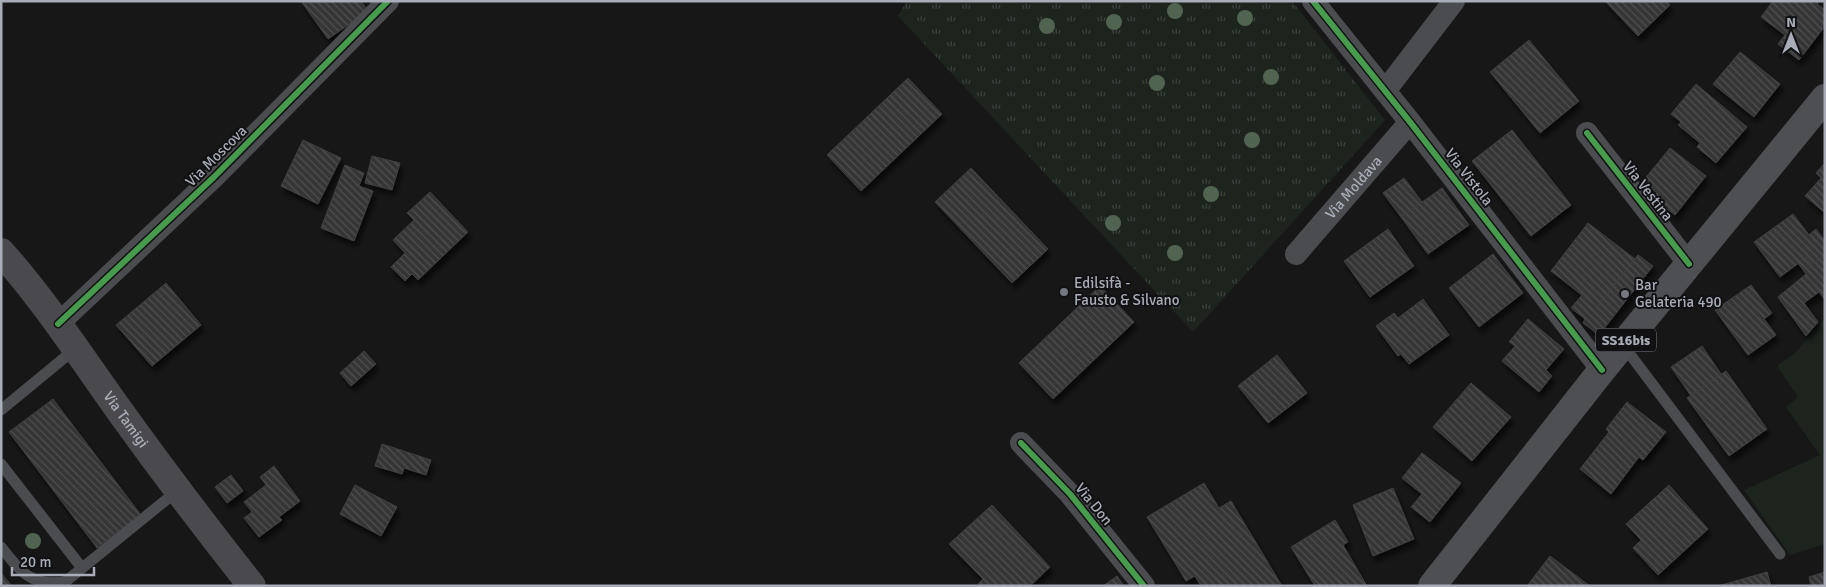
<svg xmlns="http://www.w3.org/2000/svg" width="1826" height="587" font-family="Signika,sans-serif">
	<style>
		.grass { fill: url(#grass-tufts) }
		.garden { fill: #1d241e }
		.building { fill: url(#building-back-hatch); stroke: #3f4043; filter: url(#shadow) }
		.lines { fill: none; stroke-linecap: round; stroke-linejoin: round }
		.lane { stroke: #4b4c50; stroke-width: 11 }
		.street { stroke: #4b4c50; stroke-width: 22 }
		.secondary { stroke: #4a4a4e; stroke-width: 28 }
		.primary { stroke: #4d4f52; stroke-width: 28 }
		.cycleway-casing { stroke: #111113; stroke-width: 9 }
		.cycleway { stroke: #469c4c; stroke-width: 6 }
		.tree { fill: #506451 }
		.poi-dot { fill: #757880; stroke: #111113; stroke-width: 2 }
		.labels { text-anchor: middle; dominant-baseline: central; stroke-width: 4; stroke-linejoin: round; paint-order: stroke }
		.shield { fill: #111113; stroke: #7b7e86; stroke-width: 1 }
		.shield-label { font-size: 14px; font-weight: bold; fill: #a8adb8 }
		.street-label { font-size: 15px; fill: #a8adb8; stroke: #111113 }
		.poi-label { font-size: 15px; fill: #a8adb8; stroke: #111113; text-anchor: start }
	</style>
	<defs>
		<pattern id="grass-tufts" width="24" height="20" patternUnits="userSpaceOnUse" patternTransform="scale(1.25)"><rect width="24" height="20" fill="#1d241e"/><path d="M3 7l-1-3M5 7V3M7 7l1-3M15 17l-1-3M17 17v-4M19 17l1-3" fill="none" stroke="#3b413d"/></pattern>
		<pattern id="building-back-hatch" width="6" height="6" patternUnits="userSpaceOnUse" patternTransform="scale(1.25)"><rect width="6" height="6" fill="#353536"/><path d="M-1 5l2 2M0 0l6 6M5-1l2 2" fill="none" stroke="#4f5051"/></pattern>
		<filter id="shadow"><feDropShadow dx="3" dy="5.5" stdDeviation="2.5" flood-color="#0009"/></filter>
	</defs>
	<rect width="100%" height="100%" fill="#171717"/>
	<!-- grass -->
	<polygon class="grass" points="907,1 1292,1 1385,120 1193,332 898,16"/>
	<!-- garden -->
	<polygon class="garden" points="1825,318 1825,544 1790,555 1744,490 1820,455 1786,407 1798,397 1777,366 1795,353"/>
	<!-- building -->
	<g class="building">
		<polygon points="301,1 361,1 368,11 328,39"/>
		<polygon points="1605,1 1666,1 1670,5 1638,36"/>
		<polygon points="1773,1 1819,1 1817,4 1825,10 1825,26 1806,51 1761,17"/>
		<polygon points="1785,35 1806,51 1799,60 1778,44"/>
		<polygon points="1529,40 1579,101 1540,133 1490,72"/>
		<polygon points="1740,52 1780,84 1754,117 1713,84"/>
		<polygon points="908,78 942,114 861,191 827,155"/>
		<polygon points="1696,84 1747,127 1716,163 1697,147 1700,143 1678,125 1681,122 1671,114"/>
		<polygon points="1512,130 1571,205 1531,236 1472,161"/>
		<polygon points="303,140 341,158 318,204 281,186"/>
		<polygon points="1670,148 1706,176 1675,215 1653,198 1657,193 1643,181"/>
		<polygon points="372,156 400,163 392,190 365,183"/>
		<polygon points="1825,163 1825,213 1805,196 1821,178 1816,173"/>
		<polygon points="345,165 364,173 359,186 373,191 354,241 321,228"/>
		<polygon points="971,168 1048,249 1012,283 935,202"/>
		<polygon points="1404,178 1422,202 1401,217 1383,193"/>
		<polygon points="1442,188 1469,225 1428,254 1401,217"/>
		<polygon points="430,192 468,232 418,280 412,274 405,281 391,267 405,253 393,240 414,220 407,213"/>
		<polygon points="1793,214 1809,235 1816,229 1825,241 1825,255 1812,264 1807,257 1780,277 1754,242"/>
		<polygon points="1588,223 1635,259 1597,307 1551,271"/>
		<polygon points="1388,229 1414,266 1370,297 1344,261"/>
		<polygon points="1493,254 1523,293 1479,327 1449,288"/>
		<polygon points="1638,255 1653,266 1599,335 1583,323 1585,319 1571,308 1582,295 1597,307"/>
		<polygon points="1825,255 1825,300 1798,263 1807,257 1812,264"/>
		<polygon points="1806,274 1819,292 1804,303 1818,322 1806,336 1778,297"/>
		<polygon points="166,283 201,325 152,366 116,325"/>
		<polygon points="1751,285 1772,313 1764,319 1776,335 1748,355 1715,310"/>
		<polygon points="1100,286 1134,322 1053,399 1019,363"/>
		<polygon points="1423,299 1449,335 1409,364 1401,354 1398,356 1376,326 1394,313 1398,318"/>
		<polygon points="1528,319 1564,349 1546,370 1552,376 1539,392 1502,361 1515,346 1509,342"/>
		<polygon points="1702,346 1721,374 1691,396 1671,367"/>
		<polygon points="364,351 376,364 351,386 340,373"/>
		<polygon points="1277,355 1307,393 1268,423 1238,386"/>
		<polygon points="1726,371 1767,429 1729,456 1687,398"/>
		<polygon points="1471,383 1511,417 1472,461 1433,427"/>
		<polygon points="53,399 141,515 97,548 9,432"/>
		<polygon points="1627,402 1666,432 1643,460 1639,457 1611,494 1580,469 1609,432 1606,429"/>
		<polygon points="382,444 431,460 426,475 404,468 402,474 375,466"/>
		<polygon points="1422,453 1461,483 1430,522 1411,507 1422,494 1402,478"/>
		<polygon points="274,466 300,501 279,517 282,520 259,537 244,518 252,512 244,502 266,485 260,477"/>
		<polygon points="231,475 243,491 227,503 215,487"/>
		<polygon points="1204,483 1219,508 1231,501 1282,586 1201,586 1195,576 1186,581 1147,517"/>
		<polygon points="355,485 397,507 381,536 340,514"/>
		<polygon points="1669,485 1708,529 1658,575 1633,548 1641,540 1626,524"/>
		<polygon points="1393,488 1414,539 1373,556 1353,505"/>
		<polygon points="992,505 1050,567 1030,586 980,586 978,584 983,579 949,544"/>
		<polygon points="1335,520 1348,542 1343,545 1367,586 1315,586 1291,547"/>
		<polygon points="1550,556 1590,586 1527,586"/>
		<polygon points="1767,572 1771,586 1718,586"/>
		<polygon points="1825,572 1825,586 1811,586 1809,577"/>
		<polygon points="1,573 12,586 1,586"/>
		<polygon points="1117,576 1124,586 1103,586"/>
	</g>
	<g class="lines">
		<!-- lane -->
		<g class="lane">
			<polyline points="1623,345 1780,554"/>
			<polyline points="1,410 75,349"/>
			<polyline points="1,464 82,568"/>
			<path d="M1 547C20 571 31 587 65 582L177 491"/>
		</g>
		<!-- street -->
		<g class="street">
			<polyline points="1313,1 1410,122 1602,370"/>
			<polyline points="1385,91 1454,1"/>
			<polyline points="1587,133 1689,264"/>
			<path id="s1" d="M1296 254 1410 122"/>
			<polyline points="58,324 214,177 388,1"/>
			<polyline points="1021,443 1070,494 1144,586"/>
		</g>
		<!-- secondary -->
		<path class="secondary" id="s2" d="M1 252C45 301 81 357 119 410 162 470 206 528 252 586"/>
		<!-- primary -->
		<polyline class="primary" points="1432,586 1602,370 1825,98"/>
		<!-- cycleway casing -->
		<g class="cycleway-casing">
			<g id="cycleway">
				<polyline points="1313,1 1410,122 1602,370"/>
				<polyline points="1587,133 1689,264"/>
				<polyline points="58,324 214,177 388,1"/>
				<polyline points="1021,443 1070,494 1144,586"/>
			</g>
		</g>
		<!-- cycleway -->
		<use href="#cycleway" class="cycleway"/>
	</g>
	<!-- trees -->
	<g class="tree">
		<circle cx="1175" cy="11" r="8"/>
		<circle cx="1245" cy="18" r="8"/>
		<circle cx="1114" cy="22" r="8"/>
		<circle cx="1047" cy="26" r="8"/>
		<circle cx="1271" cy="77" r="8"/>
		<circle cx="1157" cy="83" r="8"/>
		<circle cx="1252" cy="140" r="8"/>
		<circle cx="1211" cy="194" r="8"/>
		<circle cx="1113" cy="223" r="8"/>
		<circle cx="1175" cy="253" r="8"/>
		<circle cx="33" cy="541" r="8"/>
	</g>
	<!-- markers -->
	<g class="poi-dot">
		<circle cx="1064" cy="292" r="5"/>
		<circle cx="1625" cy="294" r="5"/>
	</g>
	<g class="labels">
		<!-- shield labels -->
		<rect class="shield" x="1596" y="328.5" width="60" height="23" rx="4"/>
		<g class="shield-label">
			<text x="1626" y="340">SS16bis</text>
		</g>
		<!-- street labels -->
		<g class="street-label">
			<text transform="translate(216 156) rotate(-45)">Via Moscova</text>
			<text transform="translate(1469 177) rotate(52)">Via Vistola</text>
			<text stroke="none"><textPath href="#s1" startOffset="88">Via Moldava</textPath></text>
			<text transform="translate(1648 191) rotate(52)">Via Vestina</text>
			<text stroke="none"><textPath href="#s2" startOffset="209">Via Tamigi</textPath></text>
			<text transform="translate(1094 504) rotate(51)">Via Don</text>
		</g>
		<!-- poi labels -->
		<g class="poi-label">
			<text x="1074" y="283">Edilsifà -<tspan x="1074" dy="17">Fausto &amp; Silvano</tspan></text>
			<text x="1635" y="285">Bar<tspan x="1635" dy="17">Gelateria 490</tspan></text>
		</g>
	</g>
	<!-- border -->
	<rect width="1826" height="587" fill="none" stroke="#a8adb8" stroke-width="5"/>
	<!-- north arrow -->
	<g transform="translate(1791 35)" stroke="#111113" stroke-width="4" paint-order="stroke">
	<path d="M0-4L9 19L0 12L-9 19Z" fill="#a8adb8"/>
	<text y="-8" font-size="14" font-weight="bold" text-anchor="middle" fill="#a8adb8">N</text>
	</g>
	<!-- scale -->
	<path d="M12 567v8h82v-8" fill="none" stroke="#a8adb8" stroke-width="2.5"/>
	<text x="20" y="567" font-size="15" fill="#a8adb8" stroke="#111113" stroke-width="4" paint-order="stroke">20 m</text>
</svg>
